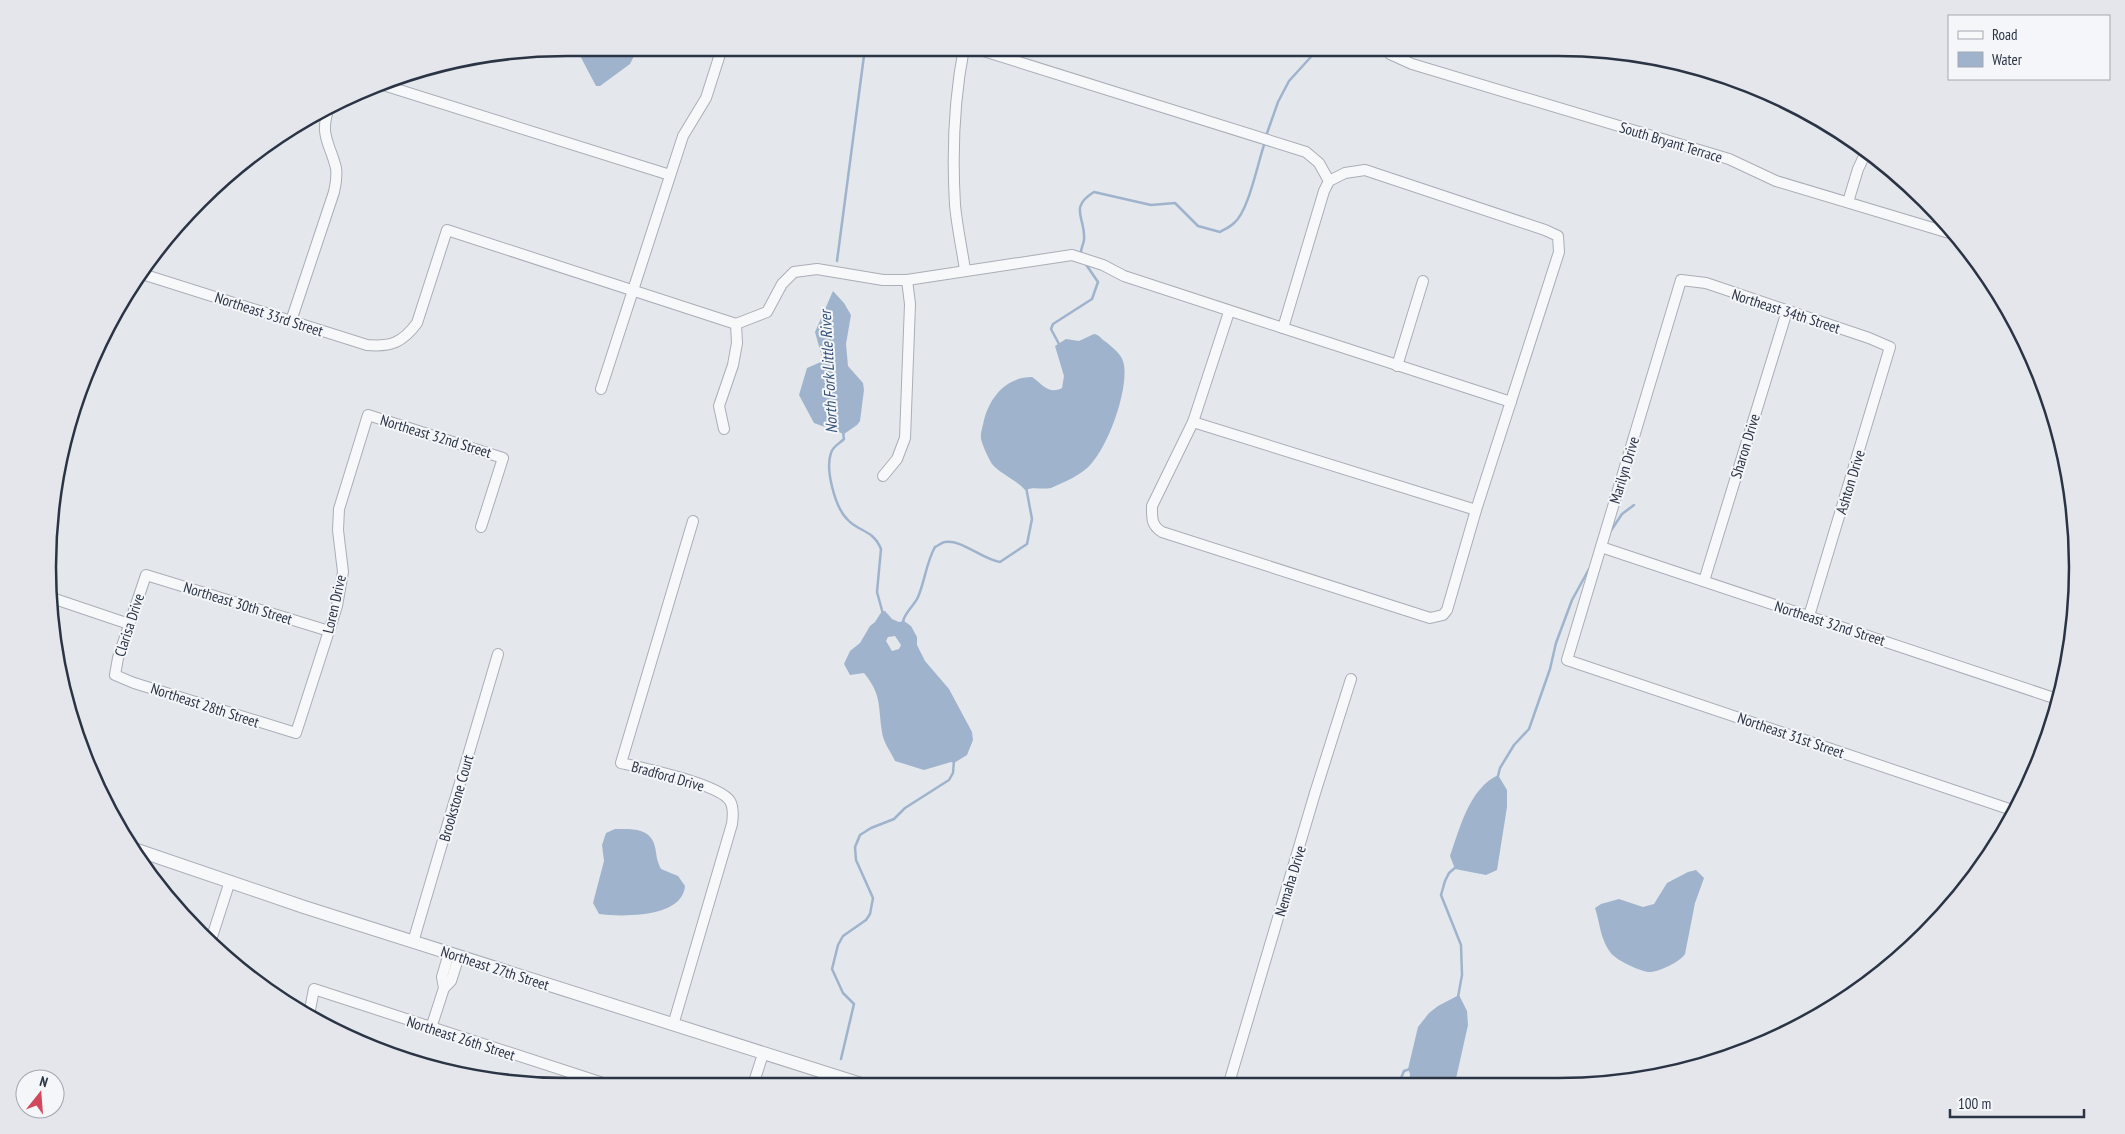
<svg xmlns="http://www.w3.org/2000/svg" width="2125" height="1134" font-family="'PT Sans Narrow',sans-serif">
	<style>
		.water { fill: #9fb4cc; fill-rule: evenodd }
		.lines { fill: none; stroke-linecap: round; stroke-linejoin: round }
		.stream { stroke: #9fb4cc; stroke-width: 2.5 }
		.minor-casing { stroke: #a9aeb7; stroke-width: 12 }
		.tertiary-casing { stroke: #a9aeb7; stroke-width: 14 }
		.minor { stroke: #f7f8fa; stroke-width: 10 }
		.tertiary { stroke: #f7f8fa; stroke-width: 12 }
		.labels { text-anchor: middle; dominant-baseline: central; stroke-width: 4; stroke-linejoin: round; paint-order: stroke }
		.street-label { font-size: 15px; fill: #2b3445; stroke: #f4f6f9 }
		.water-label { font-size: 16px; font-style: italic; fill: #34527a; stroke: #f4f6f9 }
		.rim { fill: none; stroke: #2b3445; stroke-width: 2.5 }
	</style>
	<rect width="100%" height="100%" fill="#e4e7ec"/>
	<!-- water -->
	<g class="water">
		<polygon points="576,48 633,48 636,52 630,64 600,86 596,86"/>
		<polygon points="833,291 844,303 851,315 846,344 848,366 863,383 864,390 860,421 857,425 844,434 814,423 799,395 807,368 823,361 815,332"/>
		<path d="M1094 334C1100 335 1101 339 1106 342 1113 348 1123 355 1124 365 1128 391 1109 444 1091 464 1082 475 1064 482 1051 488 1042 490 1034 486 1025 490 1018 481 999 473 992 464 988 457 983 447 981 439 980 433 983 426 984 420 990 397 1006 377 1032 377 1042 384 1049 395 1062 388L1064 376 1055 346 1066 339 1079 341Z"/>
		<path d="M882 611H885L892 619 899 622 904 621 911 626 917 637V645L925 661 949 689 972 732 973 740 967 755 954 763 951 762 924 770 895 761C891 752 883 742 882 732 878 706 882 695 864 673L850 675 844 664 850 651 860 643 870 626 875 622ZM895 636 901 645 899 649 892 651 886 641 888 637Z"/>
		<path d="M1498 775 1507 790V807L1497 870 1486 875 1455 869 1450 856C1460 828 1469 789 1498 775Z"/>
		<path d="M615 829C630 829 651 827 655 847 657 856 656 859 661 869L678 876 685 886C683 918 621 917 599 914L593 903 604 861 602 845 606 833Z"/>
		<path d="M1696 870 1704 878 1695 903 1685 954C1680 962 1660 971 1651 972 1642 973 1614 959 1610 952 1600 938 1600 923 1595 908L1601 904 1619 899 1643 907 1654 904 1667 883 1688 872Z"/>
		<polygon points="1459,995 1467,1011 1468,1025 1455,1083 1409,1083 1410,1074 1408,1069 1418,1027 1429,1013 1438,1006"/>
	</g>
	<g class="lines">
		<!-- stream -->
		<g class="stream">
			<polyline points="1266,136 1278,102 1289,81 1319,48"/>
			<path d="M1081 255C1080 250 1083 246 1084 240 1086 218 1068 208 1094 192L1151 205 1175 203 1198 226 1220 232C1225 229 1230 227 1234 223 1249 211 1258 161 1265 142"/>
			<polyline points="837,261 865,48"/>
			<polyline points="1059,344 1051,329 1053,324 1092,299 1098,282 1085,263"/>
			<path d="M843 432 844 439C839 444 833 446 831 453 825 469 835 507 847 519 858 532 873 529 881 549L877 592 883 614"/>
			<polyline points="1610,532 1622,514 1634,505"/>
			<path d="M903 622C904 613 914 606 918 597 925 581 926 563 935 547 938 546 942 542 945 542 961 539 982 559 1000 562L1027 544 1032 519 1026 487"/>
			<polyline points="1498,776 1500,768 1514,745 1529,729 1550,669 1556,643 1572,600 1589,569"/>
			<polyline points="1456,867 1449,873 1445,881 1441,895 1461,945 1462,975 1458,997"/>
			<polyline points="841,1059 854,1004 843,993 832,969 838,945 843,936 866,920 870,914 873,898 856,860 855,847 860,835 871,828 894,819 905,808 949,780 953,773 954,760"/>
			<polyline points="1399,1083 1404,1071 1410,1069"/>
		</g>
		<!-- minor casing -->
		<g class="minor-casing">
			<g id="minor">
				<path d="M964 48C954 99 952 153 955 205 957 227 962 249 965 270"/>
				<polyline points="1391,48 1390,54 1412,64 1729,159 1776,181 1956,235"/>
				<polyline points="380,84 670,175"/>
				<polyline points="1848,202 1858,169 1867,150"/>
				<path d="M139 273 367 345C391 347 402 343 417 323L447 230 736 324 737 343 733 365 719 406 724 429"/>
				<path d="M1229 312 1193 422 1152 506C1152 518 1151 525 1162 532L1430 618 1443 615 1447 610 1476 510 1559 252 1558 236 1545 230 1365 170 1345 173 1329 181"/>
				<path d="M291 321 334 192C336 184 337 176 336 168 330 143 319 136 329 107"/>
				<polyline points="736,324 767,312 782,284 794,272 817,269 883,280 907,280 1072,255 1103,265 1124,276 1283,328 1324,191 1329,181 1319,163 1306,152 974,48"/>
				<polyline points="1283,328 1511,402"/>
				<polyline points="1397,366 1423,281"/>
				<polyline points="601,389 683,136 706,98 722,48"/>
				<polyline points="1193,422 1476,510"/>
				<polyline points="883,476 897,459 905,438 910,304 907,280"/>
				<polyline points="1601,547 2060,700"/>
				<polyline points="1704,581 1787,311"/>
				<polyline points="49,597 129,624"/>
				<polyline points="1809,616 1890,347 1869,338 1706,283 1681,280 1567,660 2015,811"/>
				<polyline points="329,631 146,575 118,658 115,675 134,683 296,733 337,606 343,572 338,530 339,509 368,415 503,458 481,527"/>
				<polyline points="413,942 498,654"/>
				<polyline points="210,943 230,881"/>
				<polyline points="444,988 451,981 459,956"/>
				<polyline points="309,1015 314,989 609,1085"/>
				<path d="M673 1025 732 824C733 817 734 808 730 801 719 784 643 768 621 763L693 521"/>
				<polyline points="431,1028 444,988 442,977 449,953"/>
				<polyline points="1229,1083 1315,793 1351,679"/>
				<polyline points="753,1085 763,1054"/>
			</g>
		</g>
		<!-- tertiary casing -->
		<g class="tertiary-casing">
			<polyline id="tertiary" points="131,848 304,907 861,1084"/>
		</g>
		<!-- minor -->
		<use href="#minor" class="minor"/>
		<!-- tertiary -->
		<use href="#tertiary" class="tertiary"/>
	</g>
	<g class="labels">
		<!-- street labels -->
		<g class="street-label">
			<text transform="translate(1671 142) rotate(17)">South Bryant Terrace</text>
			<text transform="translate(1786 311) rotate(18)">Northeast 34th Street</text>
			<text transform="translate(269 314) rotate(18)">Northeast 33rd Street</text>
			<text transform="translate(436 436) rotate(17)">Northeast 32nd Street</text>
			<text transform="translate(1745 446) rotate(-73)">Sharon Drive</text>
			<text transform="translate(1624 470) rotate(-73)">Marilyn Drive</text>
			<text transform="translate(1850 482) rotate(-73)">Ashton Drive</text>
			<text transform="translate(238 603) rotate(17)">Northeast 30th Street</text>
			<text transform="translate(334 604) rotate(-77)">Loren Drive</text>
			<text transform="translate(1830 623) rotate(18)">Northeast 32nd Street</text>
			<text transform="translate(129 625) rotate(-72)">Clarisa Drive</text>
			<text transform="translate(205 705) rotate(18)">Northeast 28th Street</text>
			<text transform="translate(1791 735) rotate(19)">Northeast 31st Street</text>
			<text transform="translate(668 776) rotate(16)">Bradford Drive</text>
			<text transform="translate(456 798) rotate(-74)">Brookstone Court</text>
			<text transform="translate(1290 881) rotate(-73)">Nemaha Drive</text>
			<text transform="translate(495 968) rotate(18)">Northeast 27th Street</text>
			<text transform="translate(461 1038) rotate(18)">Northeast 26th Street</text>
		</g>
		<!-- water labels -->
		<g class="water-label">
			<text transform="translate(828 372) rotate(-93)">North Fork Little River</text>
		</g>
	</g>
	<!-- crop -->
	<path d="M0 0H2125V1134H0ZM567 56H1558A511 511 0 0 1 2069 567V567A511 511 0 0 1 1558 1078H567A511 511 0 0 1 56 567V567A511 511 0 0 1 567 56Z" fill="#e4e6eb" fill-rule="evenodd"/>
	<path class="rim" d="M567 56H1558A511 511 0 0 1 2069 567V567A511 511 0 0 1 1558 1078H567A511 511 0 0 1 56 567V567A511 511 0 0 1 567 56Z"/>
	<!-- legend -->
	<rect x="1948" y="15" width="162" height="65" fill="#f4f6f9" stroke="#a4a8b1"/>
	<rect x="1958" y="31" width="25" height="8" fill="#f7f8fa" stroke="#a4a8b1"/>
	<text x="1992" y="40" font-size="15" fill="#2b3445">Road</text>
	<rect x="1958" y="52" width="25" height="15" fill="#9fb4cc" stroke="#a4a8b1"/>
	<text x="1992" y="65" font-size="15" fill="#2b3445">Water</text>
	<!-- north arrow -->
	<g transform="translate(40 1094) rotate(17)"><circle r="24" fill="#f4f6f9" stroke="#a4a8b1"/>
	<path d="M0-4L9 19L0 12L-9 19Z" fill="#d1495b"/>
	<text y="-8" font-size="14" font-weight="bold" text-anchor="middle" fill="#2b3445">N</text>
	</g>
	<!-- scale -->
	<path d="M1950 1109v8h134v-8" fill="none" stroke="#2b3445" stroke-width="2.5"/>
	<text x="1958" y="1109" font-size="15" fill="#2b3445" stroke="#f4f6f9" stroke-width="4" paint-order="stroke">100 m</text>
</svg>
